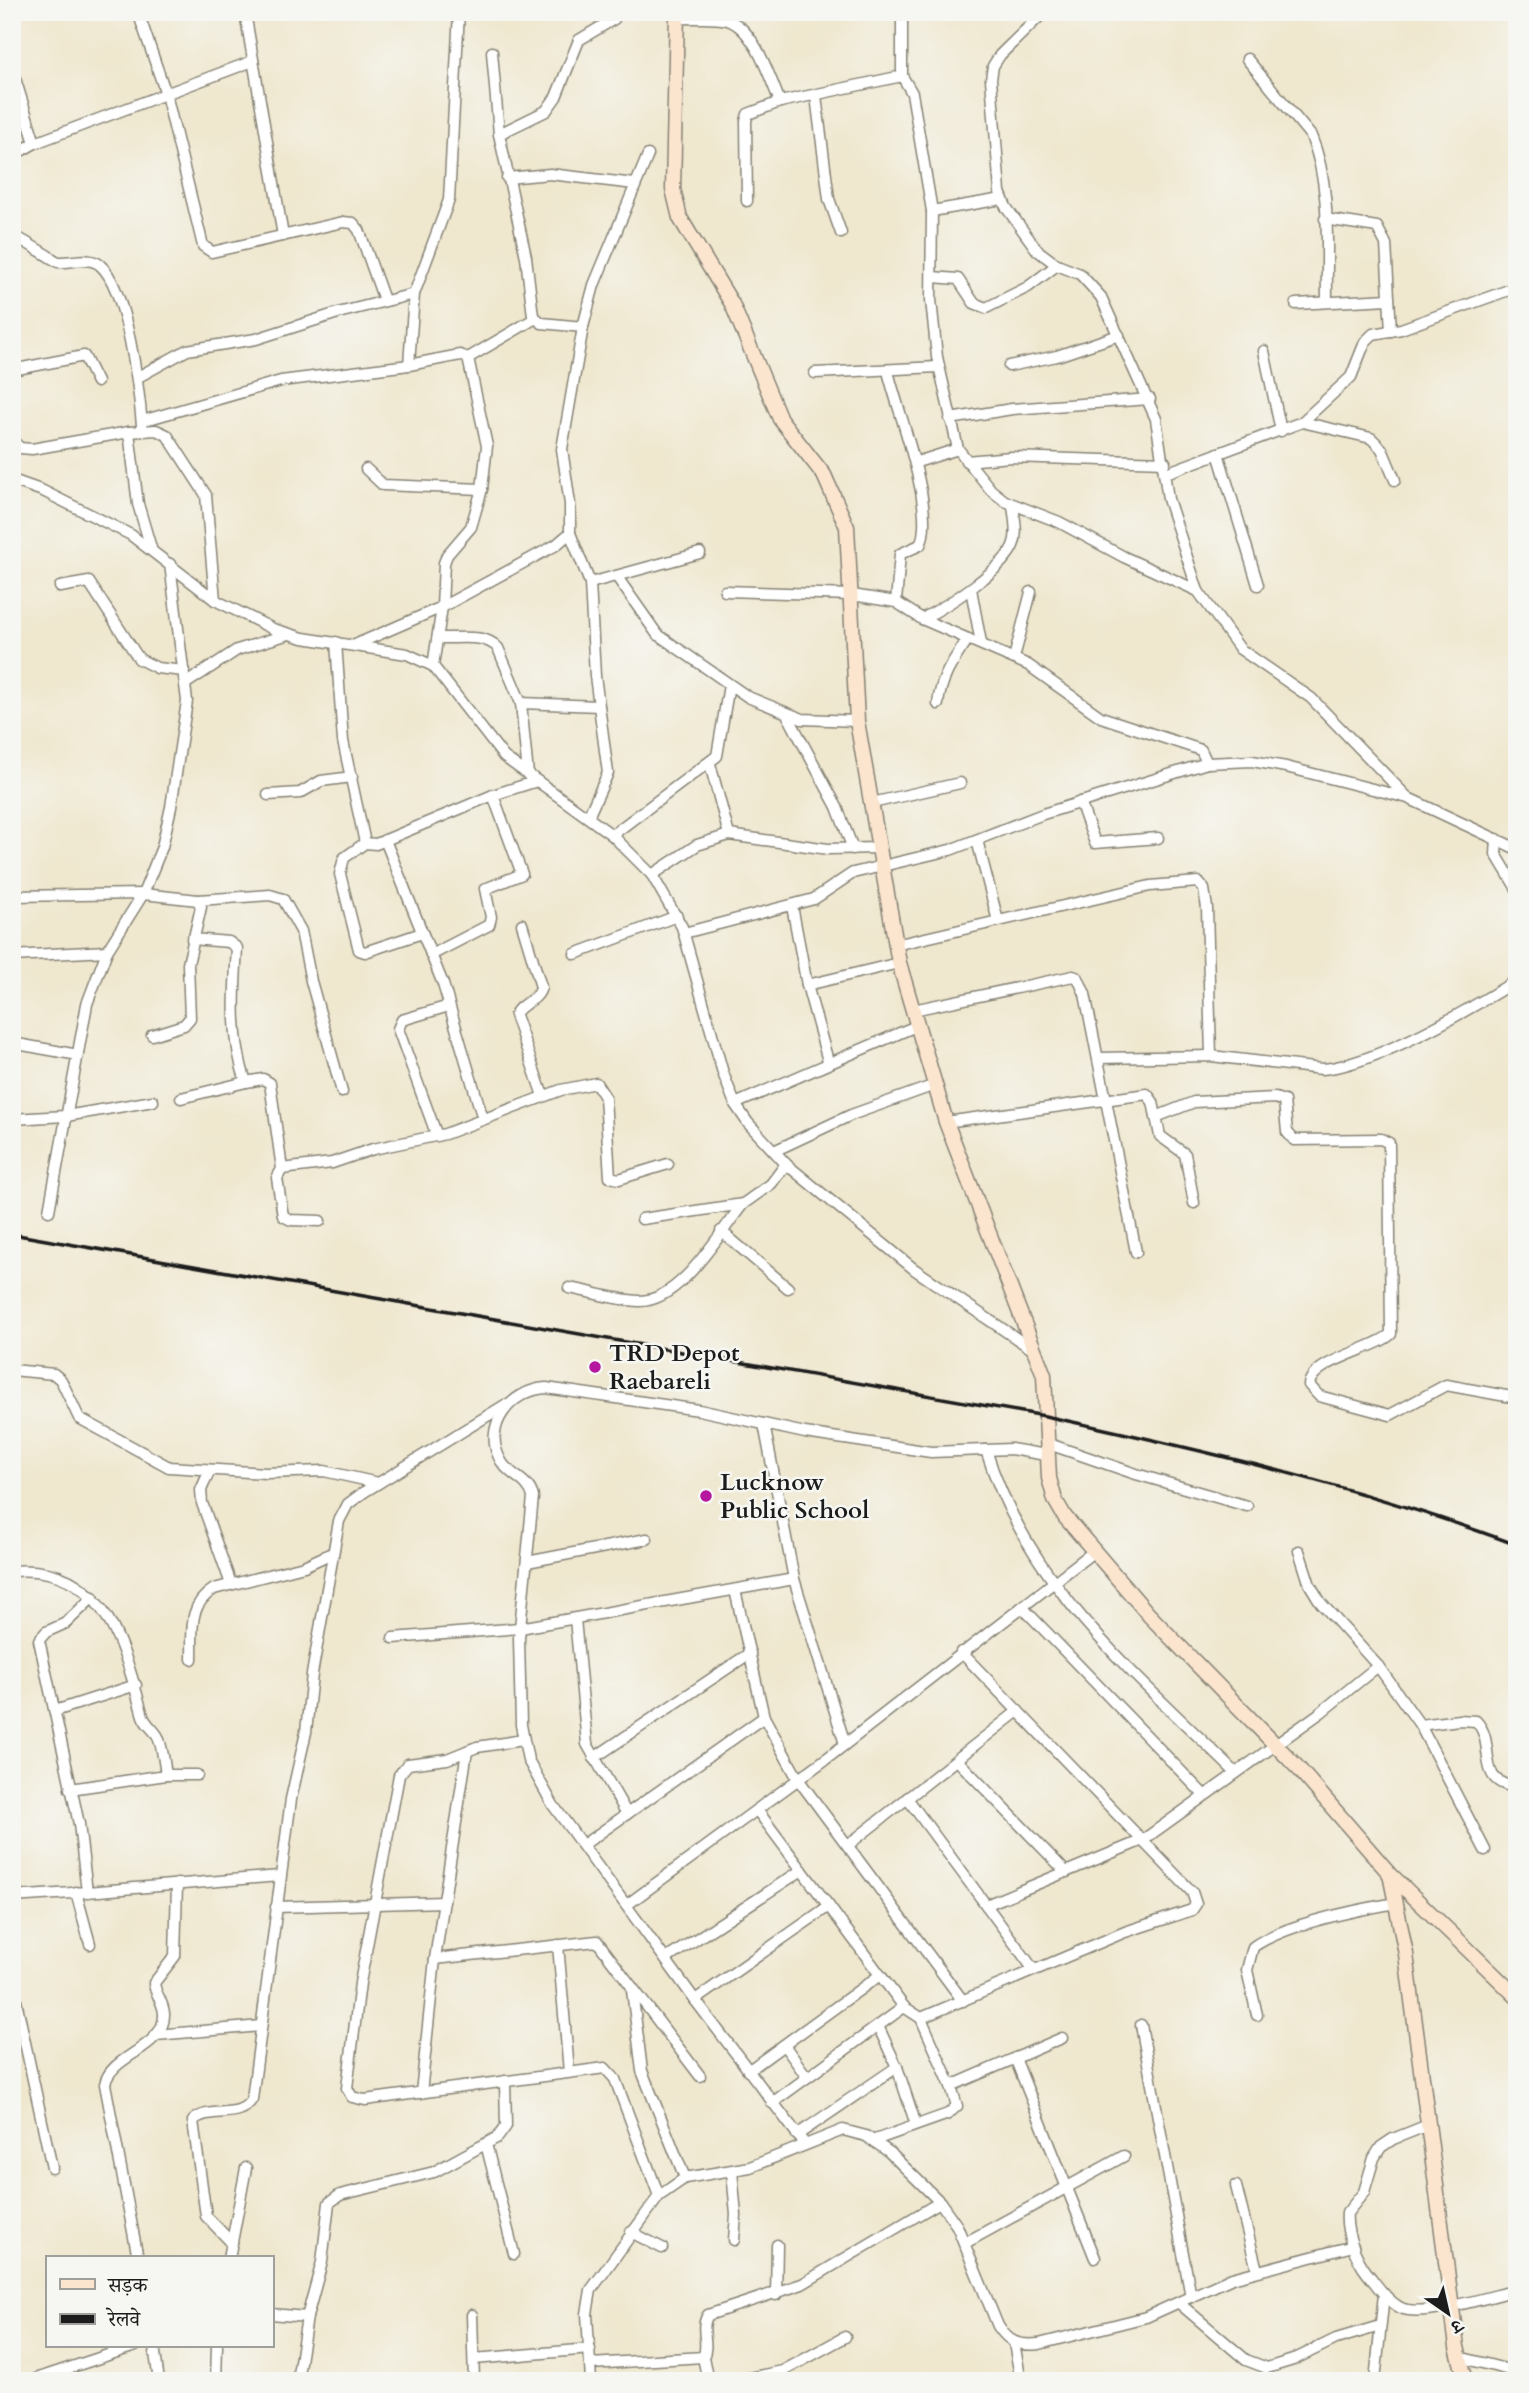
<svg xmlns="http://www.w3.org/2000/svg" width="1529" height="2393" font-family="Cardo,'Noto Serif Devanagari',serif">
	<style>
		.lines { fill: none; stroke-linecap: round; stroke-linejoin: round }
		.street-casing { stroke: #868275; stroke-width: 13 }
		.secondary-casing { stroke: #868275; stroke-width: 17 }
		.street { stroke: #fff; stroke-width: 10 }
		.secondary { stroke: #fbe5cf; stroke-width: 14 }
		.rail { stroke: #1c1c1c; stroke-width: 3.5 }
		.poi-dot { fill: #b5179e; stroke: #f6f6f2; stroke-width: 2.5 }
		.labels { text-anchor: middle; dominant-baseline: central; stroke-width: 5; stroke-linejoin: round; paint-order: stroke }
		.poi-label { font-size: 24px; font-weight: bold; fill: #1c1c1c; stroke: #f6f6f2; text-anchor: start }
	</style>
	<rect width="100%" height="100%" fill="#f6f6f2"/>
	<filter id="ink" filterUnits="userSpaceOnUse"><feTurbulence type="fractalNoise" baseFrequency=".0143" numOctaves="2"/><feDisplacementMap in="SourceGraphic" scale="14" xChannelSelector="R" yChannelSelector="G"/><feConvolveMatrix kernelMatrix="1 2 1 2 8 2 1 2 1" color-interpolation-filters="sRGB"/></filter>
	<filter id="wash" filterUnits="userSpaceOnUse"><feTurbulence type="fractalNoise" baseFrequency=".00686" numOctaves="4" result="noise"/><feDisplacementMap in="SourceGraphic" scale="28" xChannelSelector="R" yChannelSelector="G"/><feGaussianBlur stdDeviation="1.57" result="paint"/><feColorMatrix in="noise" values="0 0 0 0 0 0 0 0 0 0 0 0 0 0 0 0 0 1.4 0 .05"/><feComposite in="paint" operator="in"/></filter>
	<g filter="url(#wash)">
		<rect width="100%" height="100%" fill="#efe7ce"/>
	</g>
	<g filter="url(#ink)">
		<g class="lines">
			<!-- street casing -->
			<g class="street-casing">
				<g id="street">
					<polyline points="138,12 166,94 203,246 212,252 343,222 353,223 359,230 384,300"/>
					<polyline points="902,12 902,76 912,93 932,211 931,300 937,357 958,449 991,490 1005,501 1059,522 1124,557 1198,591 1240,649 1311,698 1408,798"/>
					<polyline points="1044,12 1000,55 993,66 991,79 1000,192 1006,207 1037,250 1057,265 1080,274 1101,297 1156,419 1168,499 1198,591"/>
					<polyline points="246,18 283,236"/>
					<path d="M676 18C692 19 712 16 727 20 754 27 770 78 780 102"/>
					<polyline points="492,52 499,134 526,257 533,316 542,323 583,327"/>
					<path d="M1247 59 1311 136C1332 186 1326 248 1327 301"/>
					<polyline points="12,69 35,143"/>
					<polyline points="816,96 829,199 841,233"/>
					<polyline points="499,134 546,111 556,97 579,40 614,19 619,12"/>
					<polyline points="12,156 35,143 253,61"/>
					<polyline points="507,178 550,174 635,184"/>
					<polyline points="747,201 746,121 748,114 780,102 902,76"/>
					<polyline points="932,211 1002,199"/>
					<polyline points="1325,219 1377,227 1386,244 1391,331"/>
					<path d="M12 235C22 239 56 261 58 262 71 263 90 256 100 265 127 288 139 390 142 425"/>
					<polyline points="932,277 958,279 974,303 986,308 1028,287 1057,265"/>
					<polyline points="1296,304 1389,299"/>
					<polyline points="1264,351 1281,431"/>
					<polyline points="468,358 534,319"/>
					<polyline points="409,365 414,294 449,200 459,12"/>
					<polyline points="1009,366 1057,356 1119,335"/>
					<polyline points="12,370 84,356 97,382"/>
					<path d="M888 371C897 410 937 510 920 545L900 554 896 602"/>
					<polyline points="815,373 938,367"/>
					<polyline points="138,377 187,350 256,339 338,313 414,294"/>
					<polyline points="950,419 1012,409 1150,399"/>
					<polyline points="142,421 281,381 409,365 460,355 468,358 487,446 482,489 471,527 447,555 444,563 442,607 433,666"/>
					<polyline points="1302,422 1371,438 1382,449 1395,480"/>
					<polyline points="129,432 138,504 151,548"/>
					<polyline points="12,440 20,448 32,449 129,432 156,430 167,435 206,495 215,600"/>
					<polyline points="1218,453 1258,585"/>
					<polyline points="966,461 1011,457 1165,462"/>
					<polyline points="917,462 958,449"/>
					<polyline points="366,469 383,485 482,489"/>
					<polyline points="1166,473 1302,422 1351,377 1365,342 1373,334 1401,329 1517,287"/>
					<polyline points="12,480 43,491 131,535 215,600 273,629 303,638 407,654 433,666 504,757 612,835 652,875 682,927 723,1073 735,1104 748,1123 786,1164 914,1269 1035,1351"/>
					<polyline points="570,533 590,583 595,676 608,773 588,817"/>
					<polyline points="617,577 657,634 748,697 802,719 857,721"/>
					<polyline points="590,583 700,553"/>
					<polyline points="60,587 89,582 139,659 157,668 184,671"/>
					<polyline points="971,589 981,643"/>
					<polyline points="725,591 852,595 896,602 922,619 1028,665 1101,717 1201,750 1207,763"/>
					<path d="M922 619C945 607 1007 568 1014 543 1018 532 1014 516 1013 505"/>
					<path d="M439 638C458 639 485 633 498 648L521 703 528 775"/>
					<polyline points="336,642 343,741 365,843 376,844 493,795 537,781"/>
					<polyline points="357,644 442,607 556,545 570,533 570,504 562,449 583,327 594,285 648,155"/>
					<polyline points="1014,658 1031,592"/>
					<polyline points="185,684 237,650 289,634"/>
					<polyline points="521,703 599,706"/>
					<path d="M938 704C941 677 953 661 968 639"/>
					<polyline points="788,716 837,807 853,849"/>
					<polyline points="710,764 729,835"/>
					<polyline points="268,795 300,793 321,781 352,777"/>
					<polyline points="1080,802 1095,843 1158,838"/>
					<polyline points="872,803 960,783"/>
					<polyline points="612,835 717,756 729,685"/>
					<polyline points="1497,839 1496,854 1517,889"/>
					<polyline points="385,840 443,984 483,1119"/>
					<polyline points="977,840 998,921"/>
					<polyline points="365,843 344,858 340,874 359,950 365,952 422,933"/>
					<polyline points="652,875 697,845 729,835 828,849 879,848"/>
					<polyline points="12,896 143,894 198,900 201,907 188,964 190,1018 184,1025 152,1035"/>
					<polyline points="198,900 270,895 283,899 301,931 311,981 342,1092"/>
					<polyline points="792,906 807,985 828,1061"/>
					<path d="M522 924 541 987C538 1002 520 1002 515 1015L543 1096"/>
					<polyline points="684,933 814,899 853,873 950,850 1043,814 1207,763 1252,761 1286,767 1408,798 1517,849"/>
					<path d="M192 939 229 942 237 948C234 995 231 1038 246 1082L263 1079 270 1083 282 1169 332 1163 373 1149 445 1134 561 1090 596 1083 605 1097 610 1177 619 1179 668 1164"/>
					<polyline points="895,945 1150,886 1198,882 1204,889 1207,908 1211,1056"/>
					<polyline points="575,954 677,916"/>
					<polyline points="431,955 489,925 491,917 485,889 522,874 493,795"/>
					<polyline points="12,956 107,951"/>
					<polyline points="807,985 899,963"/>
					<polyline points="913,1010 1073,976 1078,978 1085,994 1136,1252"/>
					<polyline points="12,1043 78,1055"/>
					<path d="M1098 1058 1211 1056 1322 1069C1375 1065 1470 1009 1517 980"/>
					<polyline points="181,1098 246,1082"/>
					<polyline points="735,1104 916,1026"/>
					<path d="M1156 1117 1194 1102 1275 1098 1284 1101 1287 1132 1294 1140 1381 1139 1389 1143 1391 1334C1374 1350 1312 1360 1309 1385L1319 1396 1390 1415 1446 1385 1517 1398"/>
					<polyline points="12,1119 66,1116 153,1101"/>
					<polyline points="946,1122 1147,1094 1153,1102 1160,1136 1185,1154 1194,1203"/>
					<polyline points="437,1136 398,1029 402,1020 449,1006"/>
					<polyline points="774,1151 851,1115 935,1085"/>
					<polyline points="282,1169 277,1178 283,1216 291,1220 320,1221"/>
					<polyline points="49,1211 87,1004 107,951 143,894 162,847 171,807 187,701 170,564"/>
					<polyline points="642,1219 743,1204 771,1184 786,1164"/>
					<polyline points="721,1231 788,1288"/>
					<path d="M569 1288C592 1292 616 1300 639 1301 681 1302 719 1233 743 1204"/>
					<polyline points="12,1370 54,1374 61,1380 79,1418 169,1467 266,1473 324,1471 378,1483"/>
					<polyline points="764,1424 794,1579 845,1744"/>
					<polyline points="1046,1443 1136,1474 1247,1506"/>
					<path d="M986 1450C1028 1587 1136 1675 1235 1772"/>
					<polyline points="210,1470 201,1490 202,1503 231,1584"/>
					<polyline points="1299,1551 1310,1585 1321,1603 1378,1666 1420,1725 1485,1850"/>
					<polyline points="527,1562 647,1539"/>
					<path d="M12 1571C105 1563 123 1645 143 1716 146 1725 154 1729 158 1737 163 1749 164 1762 166 1775"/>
					<polyline points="735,1590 764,1717 798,1779 963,2001"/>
					<polyline points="1023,1608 1203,1794"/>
					<polyline points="575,1619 587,1744 627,1814"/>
					<polyline points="393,1638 520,1628 794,1579"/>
					<path d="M192 1659C193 1630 187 1606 214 1589L304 1566 332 1553"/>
					<polyline points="55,1711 136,1685"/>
					<path d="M1420 1725 1459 1720 1476 1721C1498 1744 1473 1783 1517 1787"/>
					<polyline points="523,1740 477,1747 447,1759 408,1764 399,1775 360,1983 347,2088 352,2097 365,2100 605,2068 615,2079 659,2196"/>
					<polyline points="594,1758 750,1653"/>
					<polyline points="957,1760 1066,1872"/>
					<polyline points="70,1789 166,1775 197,1775"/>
					<polyline points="907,1798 1034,1970"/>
					<polyline points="757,1810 904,2007 921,2018 1125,1932 1192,1910 1196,1904 1192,1892 961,1652"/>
					<polyline points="583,1845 764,1717"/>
					<polyline points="848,1845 1018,1711"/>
					<polyline points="76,1892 90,1944"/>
					<polyline points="87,1892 280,1876"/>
					<polyline points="12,1897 87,1892 79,1824 39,1640 46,1632 66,1623 93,1597"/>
					<polyline points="628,1904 830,1756 1093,1552"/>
					<polyline points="986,1905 1143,1840 1320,1713 1378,1666"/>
					<polyline points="276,1907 444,1902"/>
					<polyline points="558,1945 569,2072"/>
					<polyline points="435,1959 597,1941 700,2076"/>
					<polyline points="666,1959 802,1870"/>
					<polyline points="12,1982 52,2168"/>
					<polyline points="632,1990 642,2071 685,2178"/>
					<polyline points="695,2000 829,1906"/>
					<path d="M1257 2015 1247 1970 1253 1947C1285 1924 1356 1910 1396 1903"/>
					<polyline points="1141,2025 1191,2297"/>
					<polyline points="878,2026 897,2067 916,2125"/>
					<polyline points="156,2035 261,2026"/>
					<polyline points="784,2045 807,2077"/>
					<polyline points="1015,2058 1095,2258"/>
					<polyline points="748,2071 880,1975"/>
					<polyline points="951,2086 1062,2038"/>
					<polyline points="421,2093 435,1959 467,1751"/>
					<polyline points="772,2103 904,2007"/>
					<path d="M1428 2125 1393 2139 1381 2147 1374 2158 1364 2192 1347 2213C1345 2232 1356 2259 1367 2273 1377 2285 1387 2301 1401 2308 1422 2318 1491 2296 1517 2290"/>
					<polyline points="797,2135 897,2067"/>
					<polyline points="872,2141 948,2114 957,2106 951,2086 921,2018"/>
					<path d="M804 2143 695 2000 553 1805 528 1760 521 1725 519 1638 533 1497C529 1479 509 1476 501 1461 481 1427 511 1390 546 1388L699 1410 805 1433 931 1452 1011 1449 1046 1455"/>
					<polyline points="486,2144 514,2254"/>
					<polyline points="732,2171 736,2215 734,2240"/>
					<polyline points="1236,2186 1257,2270"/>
					<polyline points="631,2232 662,2248"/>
					<path d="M232 2243 206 2216 193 2121C209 2105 239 2121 252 2099L291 1799 306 1732 312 1674 339 1521 348 1504 364 1492 505 1405"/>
					<polyline points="965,2243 1124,2156"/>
					<path d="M138 2258 105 2084C111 2054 165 2049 164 2014 164 2003 155 1994 154 1983L175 1956 177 1884"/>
					<polyline points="229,2258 246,2168"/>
					<polyline points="776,2295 777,2245"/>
					<polyline points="1179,2303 1246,2360 1267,2368 1293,2360 1336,2339 1380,2326"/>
					<polyline points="271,2314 307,2317"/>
					<polyline points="472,2315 474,2381"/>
					<polyline points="1014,2343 1021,2381"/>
					<polyline points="154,2346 159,2381"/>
					<polyline points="703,2357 708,2381"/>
					<polyline points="1459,2357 1517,2372"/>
					<polyline points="474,2359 590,2349"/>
					<path d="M591 2364 703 2357C710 2344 699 2328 708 2315L802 2284 940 2202"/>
					<polyline points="30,2381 135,2346"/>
					<polyline points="216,2381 217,2346"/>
					<polyline points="297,2381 307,2317 322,2262 329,2203 340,2195 434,2172 498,2137 506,2126 505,2081"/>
					<path d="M591 2381 587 2314 591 2290 659 2196 685 2178 750 2167 843 2130 866 2136 889 2152 940 2202 957 2226 998 2326C1009 2343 1019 2346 1039 2344L1146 2317 1232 2278 1353 2246"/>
					<polyline points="734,2381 783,2371 845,2337"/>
					<polyline points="1375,2381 1384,2294"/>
				</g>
			</g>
			<!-- secondary casing -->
			<g class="secondary-casing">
				<g id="secondary">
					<polyline points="677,12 673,189 680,218 732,304 780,419 824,475 847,527 857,721 899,963 946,1122 1044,1375 1049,1478 1055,1500 1065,1517 1149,1615 1299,1769 1390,1874 1406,1954 1457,2347 1466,2381"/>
					<polyline points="1390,1874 1517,1997"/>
				</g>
			</g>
			<!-- street -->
			<use href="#street" class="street"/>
			<!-- secondary -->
			<use href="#secondary" class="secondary"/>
			<!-- rail -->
			<path class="rail" d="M12 1234 1045 1416C1204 1450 1364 1488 1517 1545"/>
		</g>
	</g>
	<!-- markers -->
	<g class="poi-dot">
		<circle cx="595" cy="1367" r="7"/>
		<circle cx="706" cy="1496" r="7"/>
	</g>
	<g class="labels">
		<!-- poi labels -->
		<g class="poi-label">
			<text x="609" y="1353">TRD Depot<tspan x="609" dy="28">Raebareli</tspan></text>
			<text x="720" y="1482">Lucknow<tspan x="720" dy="28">Public School</tspan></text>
		</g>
	</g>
	<!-- margin -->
	<rect width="1529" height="2393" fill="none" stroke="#f6f6f2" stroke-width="42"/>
	<!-- legend -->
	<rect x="46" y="2256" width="228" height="91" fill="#f6f6f2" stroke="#9f9f9c" stroke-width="2"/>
	<rect x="60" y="2279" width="35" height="10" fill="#fbe5cf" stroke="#9f9f9c" stroke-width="2"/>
	<text x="108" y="2292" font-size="21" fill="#1c1c1c">सड़क</text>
	<rect x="60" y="2314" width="35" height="10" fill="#1c1c1c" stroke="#9f9f9c" stroke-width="2"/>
	<text x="108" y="2326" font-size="21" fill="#1c1c1c">रेलवे</text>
	<!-- north arrow -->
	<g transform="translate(1448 2313) rotate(146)" stroke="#f6f6f2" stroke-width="5" paint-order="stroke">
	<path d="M0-5L12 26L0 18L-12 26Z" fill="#1c1c1c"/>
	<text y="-10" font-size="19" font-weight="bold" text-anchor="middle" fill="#1c1c1c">उ</text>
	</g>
</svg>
